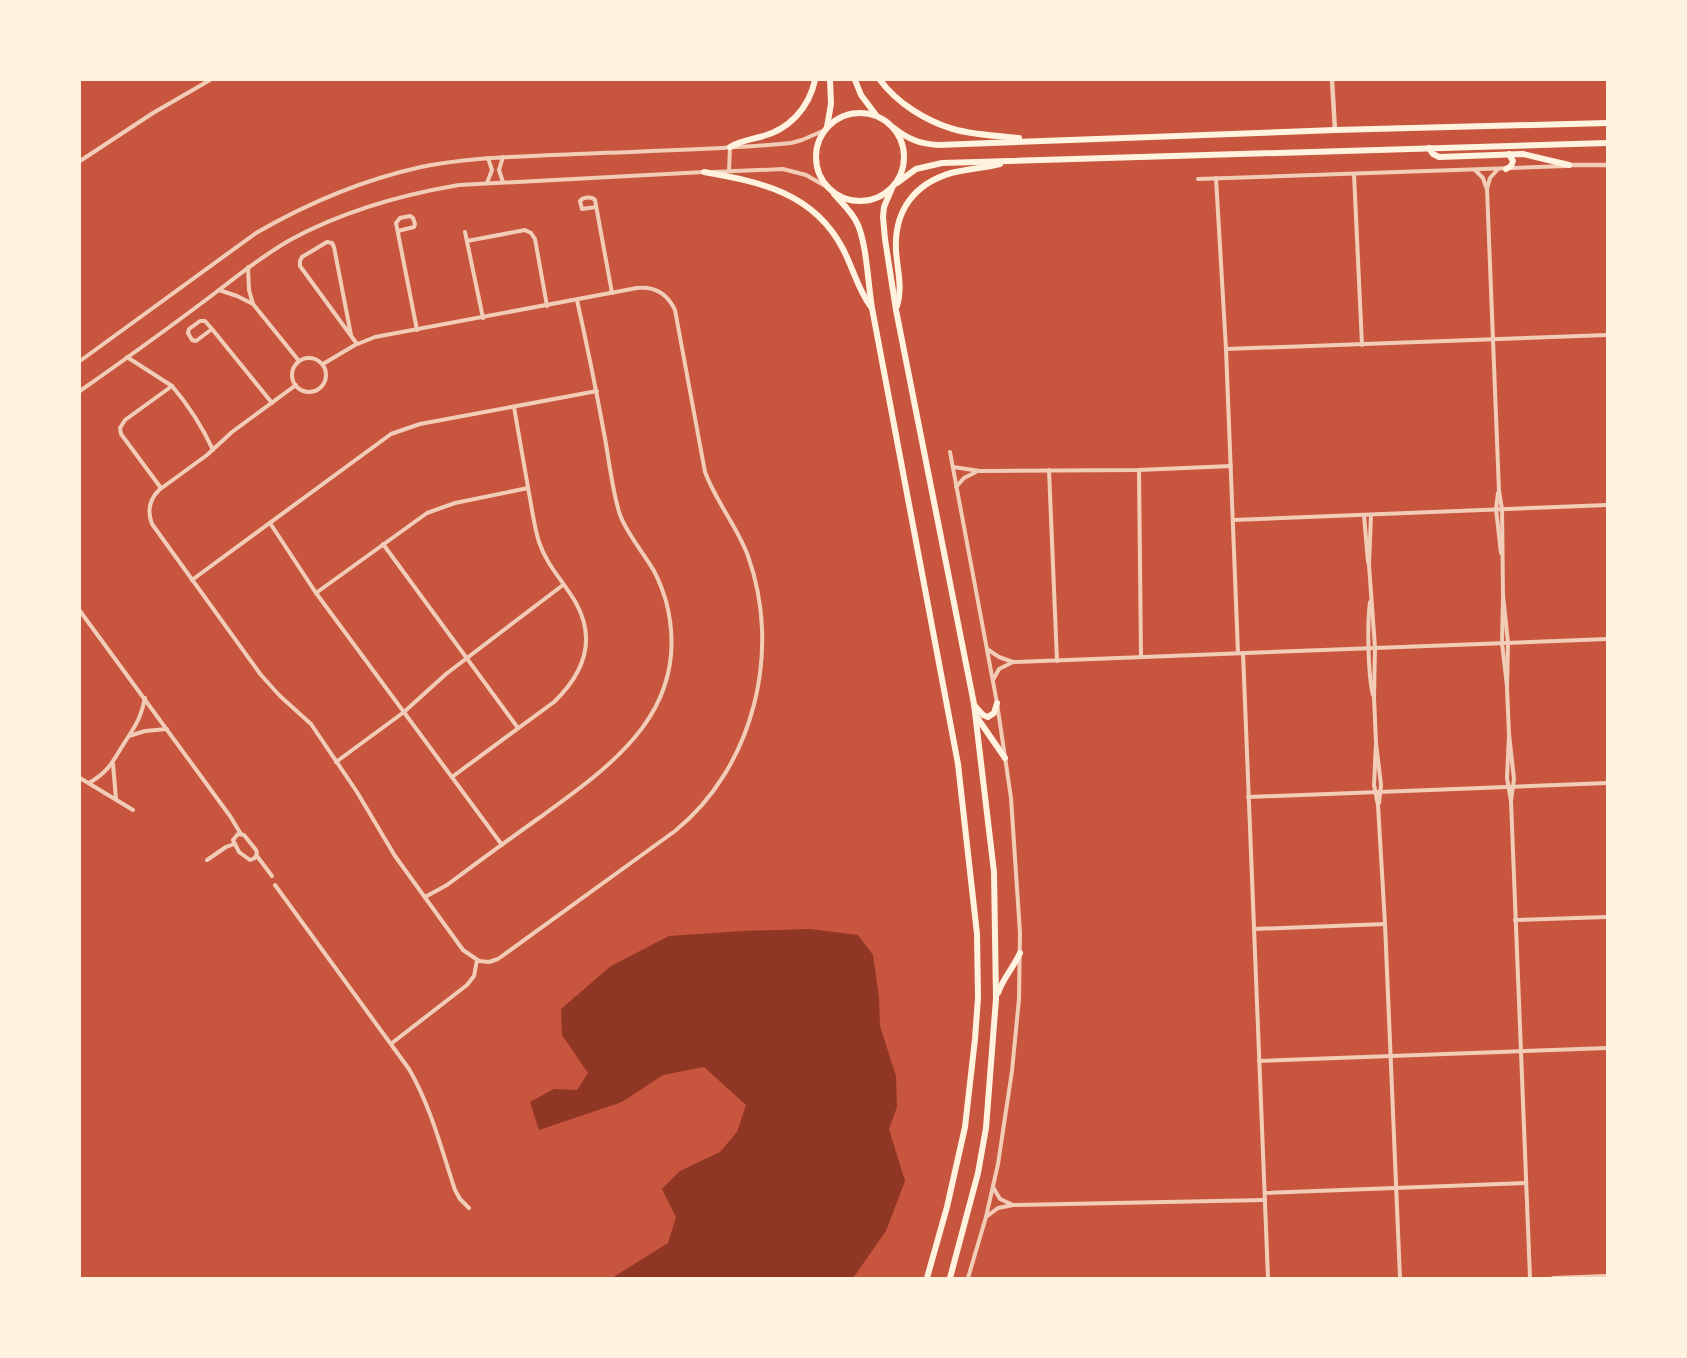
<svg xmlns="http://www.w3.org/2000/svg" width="1687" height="1358" font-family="Literata,serif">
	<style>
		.water { fill: #8f3625 }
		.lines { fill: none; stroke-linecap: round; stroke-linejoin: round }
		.minor { stroke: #f1ccb7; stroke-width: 4 }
		.tertiary { stroke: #f1ccb7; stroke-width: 4.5 }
		.trunk { stroke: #fff3e0; stroke-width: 6 }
	</style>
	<rect width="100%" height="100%" fill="#c8553d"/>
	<!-- water -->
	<polygon class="water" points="810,929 858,935 873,955 879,997 880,1026 896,1076 897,1107 889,1129 905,1181 886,1231 853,1278 612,1278 668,1243 676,1217 662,1189 680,1171 720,1152 737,1132 746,1105 704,1067 663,1075 622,1102 539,1130 530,1102 554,1089 577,1090 588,1073 562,1035 561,1009 611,966 669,936 743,931"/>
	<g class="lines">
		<!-- minor -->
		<g class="minor">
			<polyline points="503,157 499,170 503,182"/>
			<polyline points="80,161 153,113 210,80"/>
			<polyline points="1498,169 1490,178 1487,189 1499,491 1502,509 1503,595 1508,643 1507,688 1509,734 1514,779 1511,801"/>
			<polyline points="1475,170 1483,178 1486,187"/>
			<polyline points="729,171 730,147"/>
			<polyline points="713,172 783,169 806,175 827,187"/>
			<polyline points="1354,174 1362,345"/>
			<polyline points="1216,178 1226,349 1238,653"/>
			<polyline points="1198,179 1566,166"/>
			<polyline points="487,183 492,170 488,158"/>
			<path d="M596 207 582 209 580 201C583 197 592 196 595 200L612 293"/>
			<polyline points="398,231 414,227 415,224 413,218 410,216 400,218 396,223 417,330"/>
			<polyline points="465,232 483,318"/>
			<polyline points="467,241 525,230 531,233 535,239 547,306"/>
			<polyline points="248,267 249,290 253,304 299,361"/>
			<polyline points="219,290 237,296 253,304"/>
			<polyline points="212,329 196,341 192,340 188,333 189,329 200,321 205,321 212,329 272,403"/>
			<polyline points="351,335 334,247 332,243 327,242 302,257 300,261 300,266 357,344"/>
			<polyline points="1226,349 1607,335"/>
			<polyline points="127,357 172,386"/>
			<circle cx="309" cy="375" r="17"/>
			<path d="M80 361 256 233C308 203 362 180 421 167 464 158 508 157 552 155 632 151 712 151 791 143L802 140 825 130"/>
			<path d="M296 385 232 432 207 455 159 490C149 500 147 511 152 524L261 675 280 696 311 724 357 792 395 856 463 950 479 961 489 962 498 959 675 831C754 767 782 651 748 556 737 526 716 502 705 472L675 310C667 293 655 286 637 288L375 337 355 345 323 364"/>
			<path d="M80 391C127 358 173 325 219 290 242 272 264 255 290 240 343 211 400 195 459 185L704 172"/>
			<polyline points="950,452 997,703 1011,798 1020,933 1019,999 1012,1071 998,1164 986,1217 968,1278"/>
			<polyline points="953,467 980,471 1139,470 1231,466"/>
			<polyline points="1049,470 1057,661"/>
			<polyline points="1139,470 1141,657"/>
			<polyline points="956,487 964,478 976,472"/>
			<path d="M161 488 121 434 120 428 125 420 172 386C189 406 202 426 213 450"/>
			<polyline points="1498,493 1496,509 1501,553"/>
			<polyline points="1364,515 1368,562"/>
			<polyline points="1371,515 1369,565 1375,648 1374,697 1376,743 1381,785 1379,803"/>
			<polyline points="1233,520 1607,505"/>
			<polyline points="270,523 316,593 502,845"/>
			<polyline points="383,544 518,728"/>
			<polyline points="192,580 391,434 420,424 597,391"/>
			<polyline points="316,593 427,513 455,503 528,488"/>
			<polyline points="1503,598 1502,643 1507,686"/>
			<path d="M1370 602C1367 623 1368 675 1373 695"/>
			<polyline points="80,611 230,816 241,834"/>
			<polyline points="987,649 999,657 1013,662"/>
			<polyline points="1243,653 1268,1278"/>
			<polyline points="993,680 999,669 1013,662 1607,639"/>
			<polyline points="129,736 145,731 167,729"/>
			<polyline points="1509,736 1507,778 1511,801 1530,1278"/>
			<polyline points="1376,743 1374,785 1378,805 1385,924 1400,1278"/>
			<polyline points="336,762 404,712 446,674 563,585"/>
			<polyline points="113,764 116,799"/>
			<path d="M452 777 554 702C583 674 597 641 576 603 564 582 547 566 539 542 534 526 532 509 529 493 524 465 519 436 514 407"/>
			<polyline points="80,778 133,810"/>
			<path d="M89 783C108 772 112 763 123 745 135 726 140 721 145 698"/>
			<polyline points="1248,797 1607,783"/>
			<polygon points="238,834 244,835 256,850 257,853 255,858 250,860 239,852 233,840"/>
			<polyline points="257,856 272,876"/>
			<polyline points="207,860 226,847 234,844"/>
			<path d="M275 885 409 1069C431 1107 441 1148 455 1190L460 1199 469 1208"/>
			<path d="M425 897 447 885C478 862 508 840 539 818 614 764 694 708 666 601 662 588 657 574 649 563 639 547 627 533 620 515 612 490 609 459 604 433 596 389 587 345 577 300"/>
			<polyline points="1515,920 1607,917"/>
			<polyline points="1254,929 1385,924"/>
			<polyline points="392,1043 467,985 474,976 477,960"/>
			<polyline points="1259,1061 1607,1048"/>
			<polyline points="993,1187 1000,1199 1011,1204"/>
			<polyline points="1265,1193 1526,1183"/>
			<polyline points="986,1217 998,1208 1013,1205 1265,1200"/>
			<polyline points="1553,1278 1607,1276"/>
		</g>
		<!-- tertiary -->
		<g class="tertiary">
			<polyline points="1332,80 1335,130"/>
			<polyline points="1569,165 1607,165"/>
		</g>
		<!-- trunk -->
		<g class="trunk">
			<polyline points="855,80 861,95 876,115"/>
			<path d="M880 80C897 103 926 121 953 129 974 135 997 136 1019 138"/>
			<circle cx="860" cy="157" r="44"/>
			<polyline points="827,127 831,104 830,80"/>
			<path d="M894 128C908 139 920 144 938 145L1335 130 1607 123"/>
			<path d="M730 147C740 141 749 140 760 137 789 130 809 108 815 80"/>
			<polyline points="1429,148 1433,154 1439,157 1523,154 1569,165"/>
			<polyline points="1506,169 1511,166 1513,161 1509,154"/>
			<path d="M704 172C761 182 814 193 843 249 853 268 858 290 871 307"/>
			<polyline points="897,183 916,169 942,163 1607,143"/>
			<polyline points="892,188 884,207 883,217 885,239 896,310 974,704 994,872 996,999 986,1128 978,1173 950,1278"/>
			<path d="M834 194C843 204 853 213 858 225 867 247 868 284 872 308L958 764 977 934 978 998 975 1039 965 1127 947 1207 927 1278"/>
			<path d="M897 306C903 287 897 269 896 250 894 211 914 184 951 173 967 169 984 168 1000 164"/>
			<polyline points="974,705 983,715 988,717 994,713 997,703"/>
			<polyline points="976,716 1005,758"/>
			<path d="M998 993C1003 978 1014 967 1020 953"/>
		</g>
	</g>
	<!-- border -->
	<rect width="1687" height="1358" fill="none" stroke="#fff3e0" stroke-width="162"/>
</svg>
